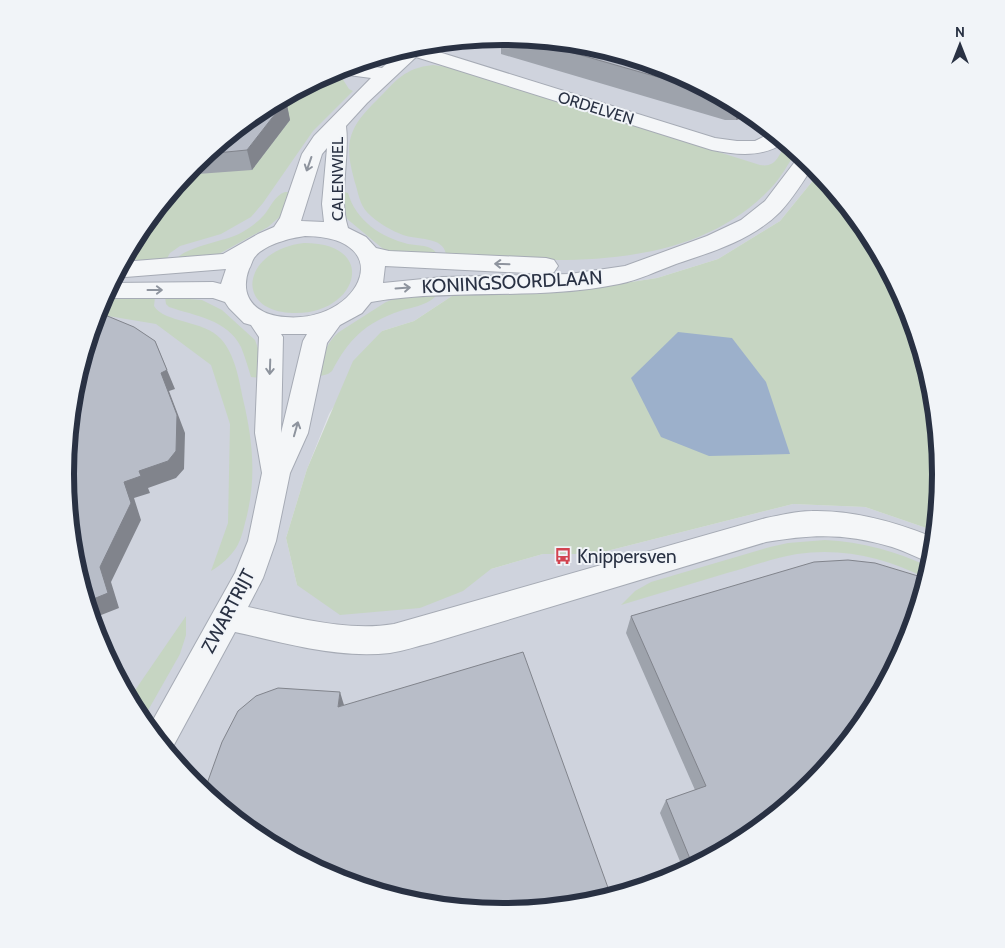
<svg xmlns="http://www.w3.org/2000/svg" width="1005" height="948" font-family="Cabin,sans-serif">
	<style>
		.built { fill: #cfd3dd }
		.green { fill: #c6d5c2 }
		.water { fill: #9cb0cb }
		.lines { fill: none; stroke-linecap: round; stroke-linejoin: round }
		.minor-casing { stroke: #a6abb5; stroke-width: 2 }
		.minor { fill: #f4f6f8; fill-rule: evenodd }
		.wall { fill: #9ea3ac }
		.shaded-wall { fill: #81848c }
		.building { fill: #b8bdc8; stroke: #81848c }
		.oneway { stroke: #8e949e }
		.labels { text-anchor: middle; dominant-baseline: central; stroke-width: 4; stroke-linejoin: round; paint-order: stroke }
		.far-street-label { font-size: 16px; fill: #293143; stroke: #f1f4f8 }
		.street-label { font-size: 19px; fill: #293143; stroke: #f1f4f8 }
		.poi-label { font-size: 19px; fill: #293143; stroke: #f1f4f8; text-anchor: start }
		.rim { fill: none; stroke: #293143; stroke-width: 6 }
	</style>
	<rect width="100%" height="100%" fill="#e1e4ea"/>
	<!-- built -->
	<polygon class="built" points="502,36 670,70 746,110 812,165 819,173 780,221 718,259 657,278 573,291 458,292 414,321 382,331 329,414 307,469 286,538 297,585 491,569 543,554 595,554 793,504 865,507 935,531 932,560 907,642 745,838 670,879 588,903 259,838 193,783 138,717 98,641 73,559 98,306 139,231 260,110 335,69 417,45"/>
	<!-- green -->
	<g class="green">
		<path d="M433 65 448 67 760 165C776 168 779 155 786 143L796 152C788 164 781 178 770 189 689 274 552 263 446 254 443 236 416 240 403 235 392 231 380 224 371 216 361 208 359 197 356 186 344 145 346 130 377 100 396 81 404 68 433 65Z"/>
		<polygon points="342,78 349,89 353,91 313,131 263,203 251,217 221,234 180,246 170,253 165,262 120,265 139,231 193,164 260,110 313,82 326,82"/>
		<polygon points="819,173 867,231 907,307 932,389 940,474 935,531 865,507 793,504 595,554 543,554 491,569 463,591 420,608 340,615 297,585 286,538 307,469 353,361 382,331 414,321 458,292 573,291 657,278 718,259 780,221"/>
		<path d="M341 191 348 193C356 221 381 237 408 244 418 246 431 244 437 254L389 252 382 248 346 218 343 213Z"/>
		<path d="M285 192H291L284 213 268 227 217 255 175 261C183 247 222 242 239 234 248 229 257 223 264 215 270 208 275 195 285 192Z"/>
		<path d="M304 243C380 243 358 315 293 313 232 311 243 250 304 243Z"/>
		<path d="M435 294V297C425 306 412 307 400 311 365 323 349 339 332 371L328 374 317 377C322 358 325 344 339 332L386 302 394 299Z"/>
		<path d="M104 296 155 297 154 306C164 323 204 320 221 339 235 355 239 379 243 399 253 441 257 480 245 523 243 531 241 540 236 548 230 557 221 565 211 571L228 523 230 424 211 365 156 324 96 314Z"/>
		<path d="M165 297 202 300 222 310 255 340 260 354V378L251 377C248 367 245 357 241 347 227 319 195 316 169 307L166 304Z"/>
		<path d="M825 540C862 542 896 551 929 567L926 578C886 558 842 547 797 554 773 558 750 567 727 573 692 584 656 594 621 605L635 591 651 582 770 547 788 543Z"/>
		<polygon points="186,616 186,635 180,654 142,721 129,699"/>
	</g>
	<!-- water -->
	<polygon class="water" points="678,332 732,338 766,382 790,454 709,456 661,437 631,378"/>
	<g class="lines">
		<!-- minor casing -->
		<g class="minor-casing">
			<path id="minor" d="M428 44 426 48 715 138 737 141H755L773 132 785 142C763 158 737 155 712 150L416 57 367 103 346 126C350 159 338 196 348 228L366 237 376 248 389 251 546 258 554 260 558 266 554 272 546 274 385 266 383 283 443 277 570 274 625 266 707 236 741 220 765 201 800 155 813 166C803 182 793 198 780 212 752 240 712 252 676 264 657 271 639 280 619 284 537 301 453 288 371 302L362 313 340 325 327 343 308 433 290 473 276 541 263 578 248 607C295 617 346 632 394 624L766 518C781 515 797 511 812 511 853 510 892 521 930 536L934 538 931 563C918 558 905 551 892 547 846 533 812 534 766 542L431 643C417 646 404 651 390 653 338 659 285 643 235 632L169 754 148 729 235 573 248 541 262 473 255 433 259 337 251 325 244 323 229 308 225 302 213 298H103L111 283 213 282 221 284 226 269 113 278 122 262 223 254 258 234 274 227 280 218 302 154 314 136 371 78 341 74 333 71 354 64 382 68C397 54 408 44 428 44ZM327 148 322 204 324 222 301 221 322 154ZM305 236C404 237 357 330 277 316 251 311 240 293 249 269 251 266 252 261 254 258 263 245 290 238 305 236ZM281 334H307L303 341 281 433 283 337Z"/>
		</g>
		<!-- minor -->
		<use href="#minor" class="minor"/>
	</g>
	<!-- wall -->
	<g class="wall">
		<polygon points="501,36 588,45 670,70 746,110 749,112 746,117 736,120 725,120 501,54"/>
		<polygon points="286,100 290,120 252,170 184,175 193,164 260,110"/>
		<polygon points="631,616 745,838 684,871 660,813 666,800 695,790 626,633"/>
	</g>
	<!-- shaded-wall -->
	<g class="shaded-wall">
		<polygon points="286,100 290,120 252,170 247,150"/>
		<polygon points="739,106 749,112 746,117 736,120"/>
		<polygon points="155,341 175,389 169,391 185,433 184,469 176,478 148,488 150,493 134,498 141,520 111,582 119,608 91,619 86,602 100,567 124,482 139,471 161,373"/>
		<polygon points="340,692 344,705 338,707"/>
	</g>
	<!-- building -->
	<g class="building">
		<polygon points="521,38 588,45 670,70 717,94"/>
		<polygon points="281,98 286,100 247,150 206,154 260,110"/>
		<polygon points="96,313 105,315 134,327 155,341 167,370 161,373 177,415 176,451 168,461 139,471 141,476 124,482 131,503 100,567 108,593 86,602 73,559 65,474 73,388"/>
		<polygon points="848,560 875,563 918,576 925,580 907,642 866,717 812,784 745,838 693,866 666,800 706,786 631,616 814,562"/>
		<polygon points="523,652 611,896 588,903 502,912 417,903 335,878 259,838 204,792 222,742 238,711 256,696 278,688 340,692 338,707"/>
	</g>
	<!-- one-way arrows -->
	<defs><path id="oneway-shaft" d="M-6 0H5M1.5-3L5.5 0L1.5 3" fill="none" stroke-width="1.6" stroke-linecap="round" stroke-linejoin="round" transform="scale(1.25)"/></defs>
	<g class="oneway">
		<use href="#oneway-shaft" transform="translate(309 164) rotate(109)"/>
		<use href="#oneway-shaft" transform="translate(502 264) rotate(-178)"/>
		<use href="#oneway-shaft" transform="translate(403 288) rotate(-4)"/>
		<use href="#oneway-shaft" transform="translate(155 290)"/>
		<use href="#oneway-shaft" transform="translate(270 367) rotate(92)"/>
		<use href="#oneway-shaft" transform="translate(296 429) rotate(-74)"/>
	</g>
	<!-- icons -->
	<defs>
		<g id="bus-bare" transform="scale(1.35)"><path d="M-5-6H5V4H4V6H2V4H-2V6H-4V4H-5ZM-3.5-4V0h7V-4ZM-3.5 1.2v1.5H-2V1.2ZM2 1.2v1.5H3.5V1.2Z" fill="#d24450" stroke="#f1f4f8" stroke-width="2.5" paint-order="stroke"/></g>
	</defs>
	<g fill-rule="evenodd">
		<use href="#bus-bare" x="563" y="556"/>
	</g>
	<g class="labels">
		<!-- far-street labels -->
		<g class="far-street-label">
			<text transform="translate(596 108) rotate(17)">ORDELVEN</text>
			<text transform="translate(337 179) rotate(-90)">CALENWIEL</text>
		</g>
		<!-- street labels -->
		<g class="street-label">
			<text transform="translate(512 282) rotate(-3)">KONINGSOORDLAAN</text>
			<text transform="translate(228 611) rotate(-62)">ZWARTRIJT</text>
		</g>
		<!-- poi labels -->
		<g class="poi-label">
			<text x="577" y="556">Knippersven</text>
		</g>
	</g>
	<!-- crop -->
	<path d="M0 0H1005V948H0ZM74 474a429 429 0 1 1 858 0a429 429 0 1 1-858 0Z" fill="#f1f4f8" fill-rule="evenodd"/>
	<path class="rim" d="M74 474a429 429 0 1 1 858 0a429 429 0 1 1-858 0Z"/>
	<!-- north arrow -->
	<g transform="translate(960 45)" stroke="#f1f4f8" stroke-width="4" paint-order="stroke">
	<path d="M0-4L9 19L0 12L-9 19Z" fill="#293143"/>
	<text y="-8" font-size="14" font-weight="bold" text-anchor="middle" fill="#293143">N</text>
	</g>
</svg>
